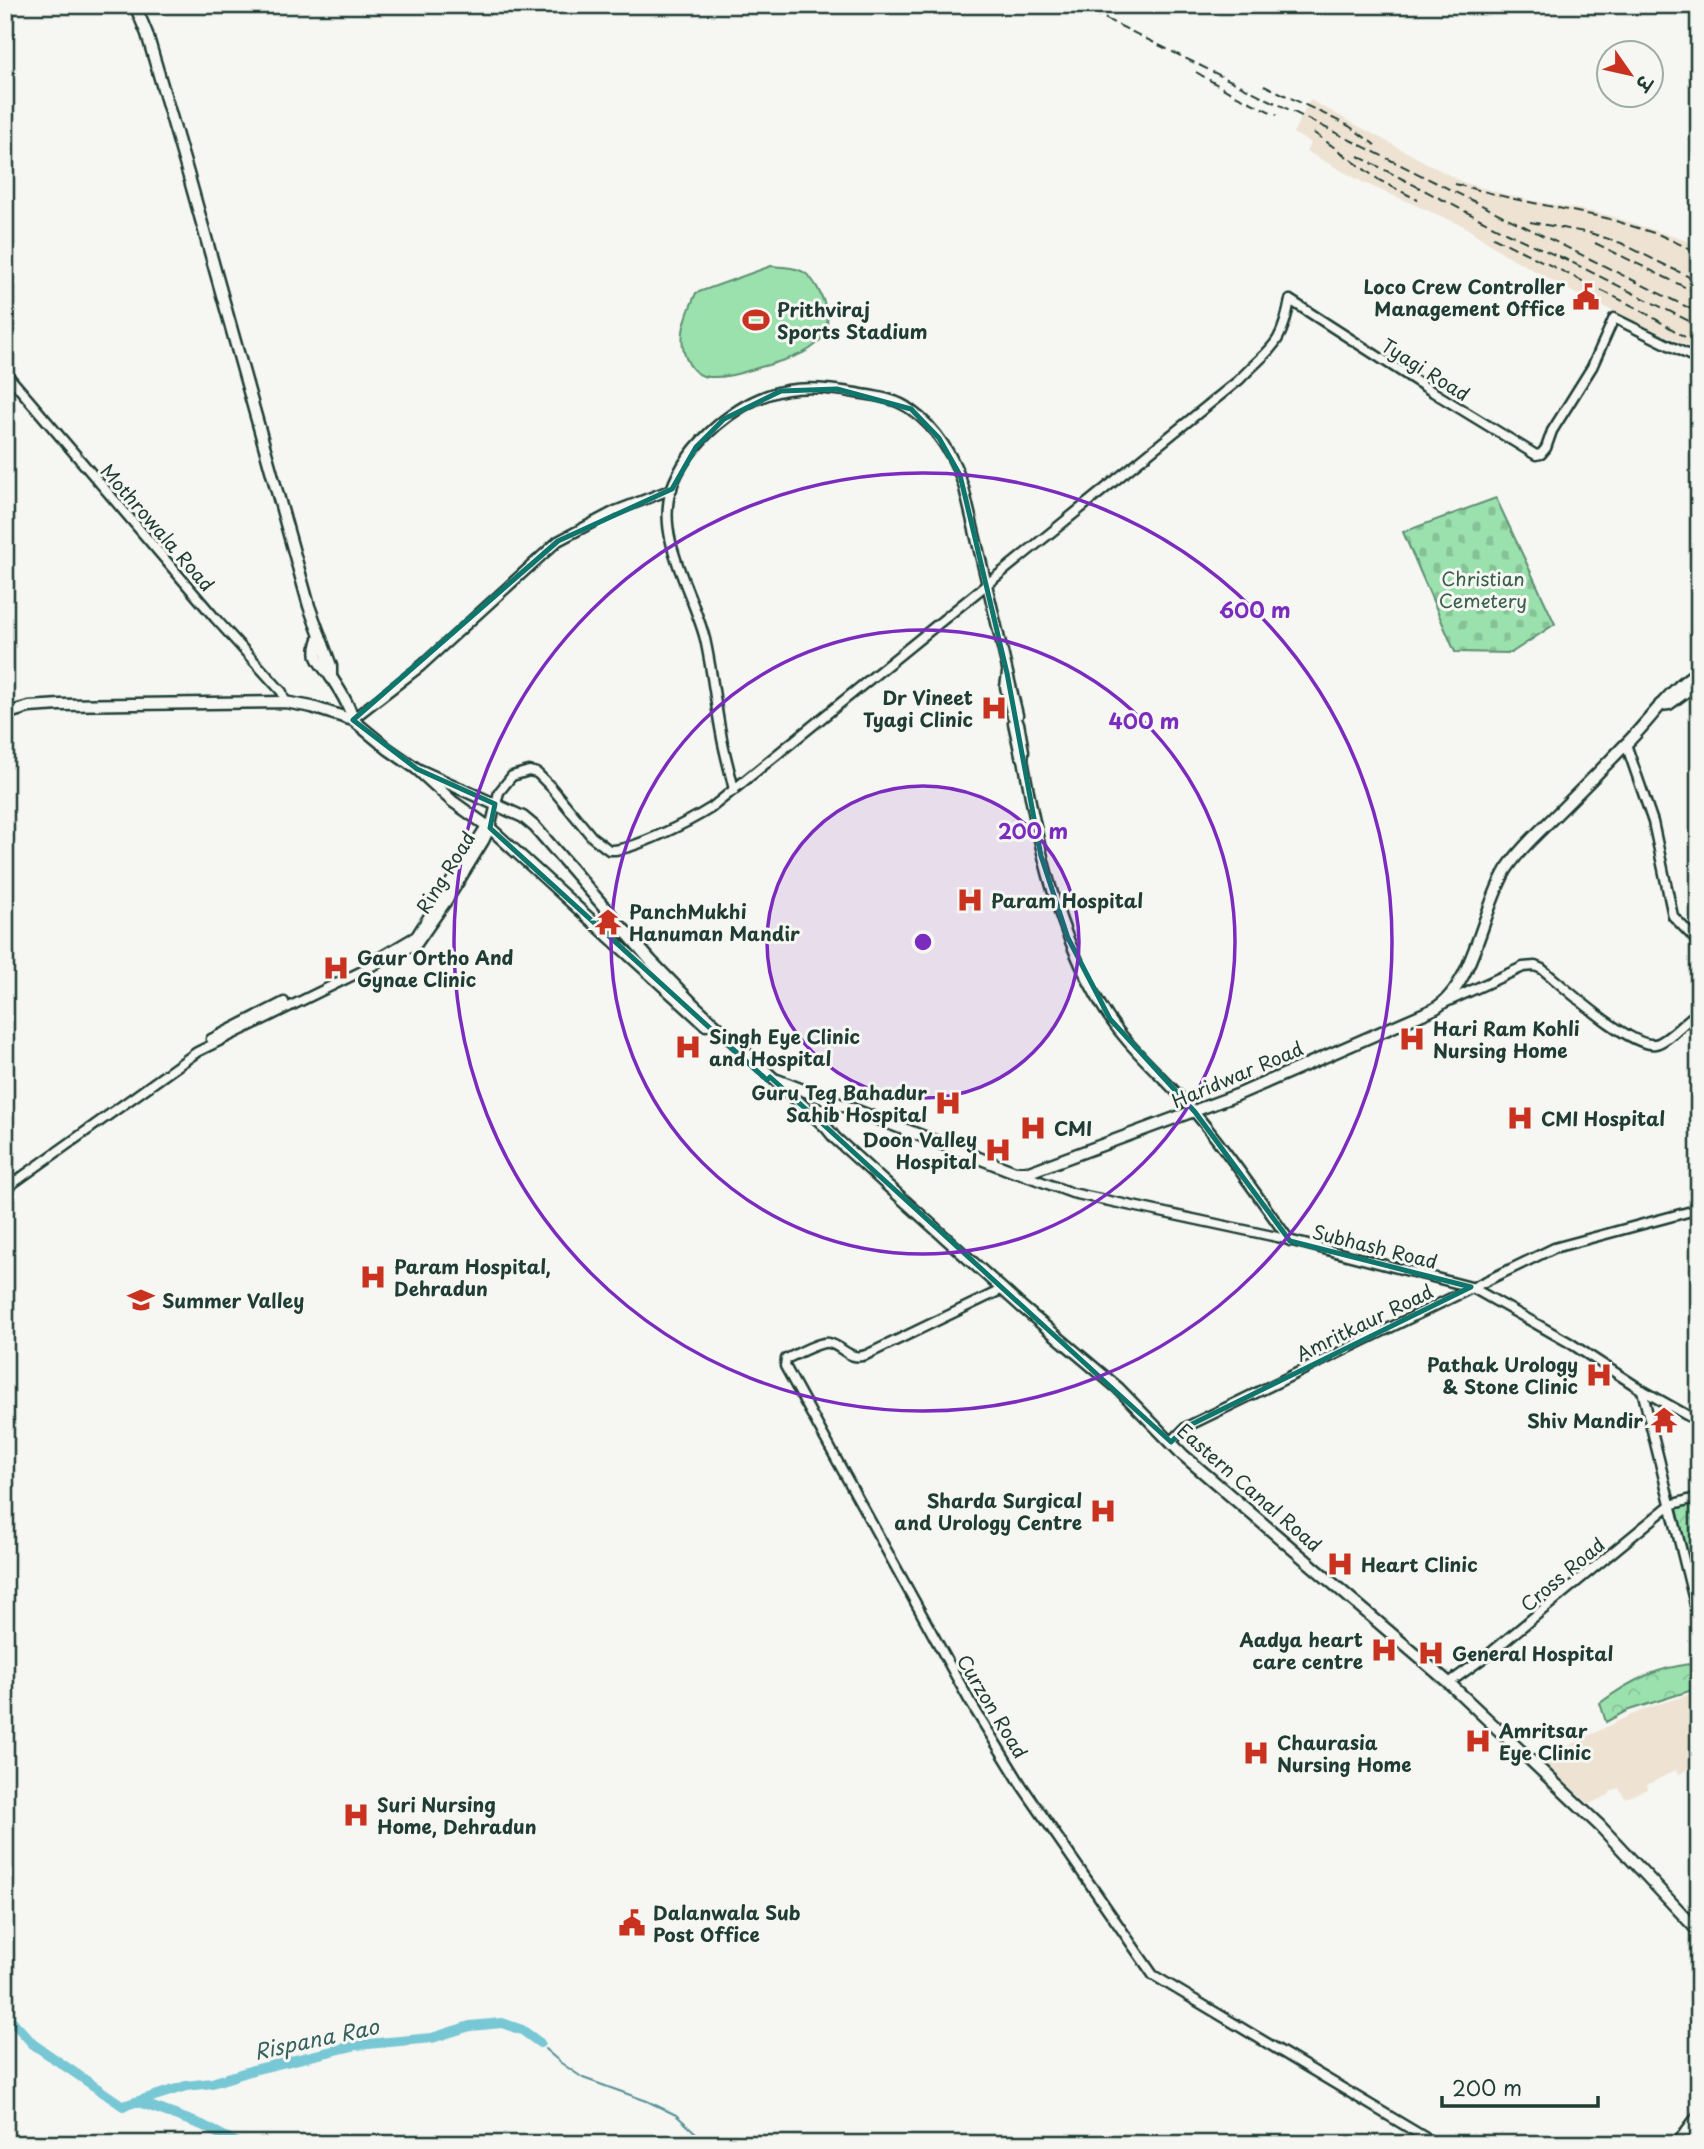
<svg xmlns="http://www.w3.org/2000/svg" width="1704" height="2149" font-family="'Playpen Sans','Playpen Sans Deva',sans-serif">
	<style>
		.built { fill: #eee3d3 }
		.grass { fill: #9be1ae; stroke: #5d8f71; stroke-width: 2 }
		.forest { fill: url(#forest-crowns); stroke: #5d8f71; stroke-width: 2 }
		.cemetery { fill: url(#cemetery-stones); stroke: #5d8f71; stroke-width: 2 }
		.lines { fill: none; stroke-linecap: round; stroke-linejoin: round }
		.stream { stroke: #549095; stroke-width: 2 }
		.river { stroke: #78c7d5; stroke-width: 10 }
		.minor-casing { stroke: #1f3d34; stroke-width: 13 }
		.major-casing { stroke: #1f3d34; stroke-width: 15 }
		.minor { stroke: #f6f6f2; stroke-width: 8 }
		.major { stroke: #f6f6f2; stroke-width: 10 }
		.rail { stroke: #1f3d34; stroke-width: 2; stroke-dasharray: 10 5; stroke-linecap: butt }
		.marked { fill: none; stroke: #0f766e; stroke-width: 5; stroke-linejoin: round }
		.ring { fill: none; stroke: #7b2cbf; stroke-width: 3.5 }
		.labels { text-anchor: middle; dominant-baseline: central; stroke-width: 6; stroke-linejoin: round; paint-order: stroke }
		.poi-label { font-size: 19px; font-weight: bold; fill: #1f3d34; stroke: #f6f6f2; text-anchor: start }
		.street-label { font-size: 19px; fill: #1f3d34; stroke: #f6f6f2 }
		.park-label { font-size: 19px; fill: #385e4c; stroke: #f6f6f2 }
		.water-label { font-size: 21px; font-style: italic; fill: #35605c; stroke: #f6f6f2 }
		.centre { fill: #7b2cbf; stroke: #f6f6f2; stroke-width: 3.5 }
		.ring-label { font-size: 21px; text-anchor: middle; font-weight: bold; fill: #7b2cbf; stroke: #f6f6f2; stroke-width: 6; stroke-linejoin: round; paint-order: stroke }
	</style>
	<defs>
		<pattern id="forest-crowns" width="20" height="18" patternUnits="userSpaceOnUse" patternTransform="scale(1.75)"><rect width="20" height="18" fill="#9be1ae"/><path d="M2 6a3 3 0 1 1 6 0M12 15a3 3 0 1 1 6 0" fill="none" stroke="#85c296"/></pattern>
		<pattern id="cemetery-stones" width="16" height="16" patternUnits="userSpaceOnUse" patternTransform="scale(1.75)"><rect width="16" height="16" fill="#9be1ae"/><path d="M2 7V4a2 2 0 0 1 4 0v3zM10 15v-3a2 2 0 0 1 4 0v3z" fill="#85c296"/></pattern>
	</defs>
	<rect width="100%" height="100%" fill="#f6f6f2"/>
	<filter id="ink" filterUnits="userSpaceOnUse"><feTurbulence type="fractalNoise" baseFrequency=".0143" numOctaves="2"/><feDisplacementMap in="SourceGraphic" scale="14" xChannelSelector="R" yChannelSelector="G"/><feConvolveMatrix kernelMatrix="1 2 1 2 8 2 1 2 1" color-interpolation-filters="sRGB"/></filter>
	<g filter="url(#ink)">
		<!-- built -->
		<g class="built">
			<polygon points="1310,100 1462,182 1514,197 1608,215 1699,245 1699,351 1576,294 1503,253 1464,226 1364,183 1306,151 1311,143 1293,133"/>
			<polygon points="1699,1691 1699,1762 1678,1775 1676,1770 1647,1785 1648,1789 1625,1798 1619,1788 1610,1792 1609,1795 1589,1804 1541,1760 1620,1720 1650,1707"/>
		</g>
		<!-- grass -->
		<path class="grass" d="M771 266C798 268 809 268 821 295 827 308 831 323 823 336 812 354 787 359 768 365 749 370 730 378 710 377 701 377 694 372 689 364 675 341 686 316 696 293Z"/>
		<!-- forest -->
		<g class="forest">
			<polygon points="1699,1485 1699,1598 1675,1509"/>
			<path d="M1699 1663V1688L1626 1711 1606 1722 1600 1703C1633 1679 1657 1667 1699 1663Z"/>
		</g>
		<!-- cemetery -->
		<polygon class="cemetery" points="1496,498 1555,624 1511,653 1455,652 1403,532"/>
		<g class="lines">
			<!-- stream -->
			<polyline class="stream" points="545,2049 561,2063 583,2078 647,2101 676,2115 708,2144"/>
			<!-- river -->
			<g class="river">
				<polyline points="5,2013 33,2044 123,2106 186,2086 212,2083 253,2070 357,2045 432,2038 470,2026 502,2023 522,2030 540,2043"/>
				<polyline points="139,2102 202,2125 239,2144"/>
			</g>
			<!-- minor casing -->
			<g class="minor-casing">
				<g id="minor">
					<polyline points="5,372 215,618 282,692 285,702"/>
					<polyline points="1007,673 1005,687 1012,716"/>
					<polyline points="354,718 421,666 558,541 615,511 672,489"/>
					<path d="M1013 723 1020 755 1023 759C1038 845 1056 929 1101 1005 1125 1047 1165 1077 1195 1113 1229 1153 1259 1198 1290 1241"/>
					<polyline points="1019,723 1024,751 1023,759"/>
					<polyline points="1626,744 1653,822 1673,916 1696,940 1699,952"/>
					<path d="M734 790C730 771 724 752 721 733 715 702 712 670 705 639 693 592 656 539 671 490 686 444 739 398 787 390 810 386 834 389 856 393 874 396 896 398 911 410 937 428 955 458 964 488L1018 715"/>
					<polyline points="375,960 416,936 486,826 490,823"/>
					<path d="M1444 1003 1523 967 1535 966 1542 969C1563 986 1630 1048 1655 1044 1668 1042 1686 1019 1699 1012"/>
					<polyline points="211,1039 284,1002"/>
					<polyline points="1018,1173 1072,1193 1277,1237 1471,1287 1570,1343 1642,1390 1699,1422"/>
					<path d="M5 1189 197 1052 417 944 449 898 484 841 490 828 499 792 512 776 529 771 537 773 551 787 592 837 609 850C631 852 692 820 711 808L1239 380C1270 347 1281 349 1290 300L1433 392 1536 455 1541 454 1546 448 1552 431 1592 367 1614 318 1699 360"/>
					<path d="M1003 1289 866 1355C849 1361 844 1347 829 1343 820 1341 795 1355 786 1359L785 1366 969 1700 1022 1786 1153 1975 1436 2144"/>
					<polyline points="1642,1390 1699,1621"/>
					<polyline points="1171,1442 1186,1427 1554,1248 1699,1209"/>
					<polyline points="1449,1683 1489,1654 1670,1505 1699,1497"/>
				</g>
			</g>
			<!-- major casing -->
			<g class="major-casing">
				<g id="major">
					<polyline points="135,5 147,34 189,177 309,606 331,666 331,677"/>
					<path d="M320 636C310 661 322 662 333 680 341 692 350 707 353 720"/>
					<polyline points="1660,705 1669,704 1699,682"/>
					<polyline points="5,714 29,707 60,705 285,702 312,707 353,720 388,749 417,769 452,801 490,828 706,1025"/>
					<polyline points="417,769 523,817 535,827 651,961 695,1006 826,1127 835,1138 1022,1307 1118,1388 1183,1455 1449,1683 1600,1826 1699,1932"/>
					<path d="M777 1080 1002 1167 1015 1172H1029L1237 1095 1434 1009C1474 986 1482 910 1506 870 1519 850 1536 835 1553 818 1577 794 1601 770 1624 746 1650 721 1668 690 1699 671"/>
					<polyline points="1677,2144 1699,2115"/>
				</g>
			</g>
			<!-- minor -->
			<use href="#minor" class="minor"/>
			<!-- major -->
			<use href="#major" class="major"/>
			<!-- rail -->
			<g class="rail">
				<polyline points="1078,5 1699,313"/>
				<polyline points="1196,72 1231,93 1277,115"/>
				<polyline points="1264,85 1349,126 1375,145"/>
				<polyline points="1314,133 1345,155"/>
				<polyline points="1339,151 1379,180 1418,200"/>
				<polyline points="1358,156 1505,232 1568,261"/>
				<polyline points="1455,184 1510,198 1606,218 1660,235 1699,253"/>
				<polyline points="1530,222 1590,233 1621,243 1699,282"/>
				<polyline points="1493,237 1639,309 1685,337"/>
				<polyline points="1595,243 1699,294"/>
				<polyline points="1559,256 1699,326"/>
			</g>
		</g>
	</g>
	<!-- marked area -->
	<path class="marked" d="M837 389 911 409 939 438 960 475 1007 673 1041 856 1068 938 1110 1019 1195 1112 1290 1241 1471 1287 1186 1427 1171 1442 826 1127 770 1077 767 1080 490 828 495 804 417 769 353 720 558 541 672 489 696 447 724 419 781 391Z"/>
	<!-- distance rings -->
	<circle cx="923" cy="942" r="156" fill="#7b2cbf" fill-opacity=".12"/>
	<g class="ring">
		<circle cx="923" cy="942" r="156"/>
		<circle cx="923" cy="942" r="312"/>
		<circle cx="923" cy="942" r="469"/>
	</g>
	<!-- icons -->
	<defs>
		<g id="civic-bare" transform="scale(2.1)"><path d="M-.6-6.5H3V-4.5H.6V-3L4-1V1h2V6H-6V1h2V-1L-.6-3ZM-1.2 2.5V6h2.4V2.5Z" fill="#c8321e" stroke="#f6f6f2" stroke-width="2.5" paint-order="stroke"/></g>
		<g id="stadium-bare" transform="scale(2.1)"><path d="M0-5a6.5 5 0 1 0 0 10a6.5 5 0 1 0 0-10ZM-3.5-1.8h7v3.6h-7Z" fill="#c8321e" stroke="#f6f6f2" stroke-width="2.5" paint-order="stroke"/></g>
		<g id="hospital-bare" transform="scale(2.1)"><path d="M-5-5h3v3.5h4V-5h3V5h-3V1.5h-4V5h-3Z" fill="#c8321e" stroke="#f6f6f2" stroke-width="2.5" paint-order="stroke"/></g>
		<g id="temple-bare" transform="scale(2.1)"><path d="M0-6L5-2H3V0L6.5 2.5H4V6H1.5V3h-3V6H-4V2.5H-6.5L-3 0V-2H-5Z" fill="#c8321e" stroke="#f6f6f2" stroke-width="2.5" paint-order="stroke"/></g>
		<g id="school-bare" transform="scale(2.1)"><path d="M0-5L7-2L0 1L-7-2ZM-4 1L0 2.5L4 1V4Q0 6-4 4Z" fill="#c8321e" stroke="#f6f6f2" stroke-width="2.5" paint-order="stroke"/></g>
	</defs>
	<g fill-rule="evenodd">
		<use href="#civic-bare" x="1586" y="297"/>
		<use href="#stadium-bare" x="756" y="320"/>
		<use href="#hospital-bare" x="994" y="708"/>
		<use href="#hospital-bare" x="970" y="900"/>
		<use href="#temple-bare" x="608" y="922"/>
		<use href="#hospital-bare" x="336" y="968"/>
		<use href="#hospital-bare" x="1412" y="1039"/>
		<use href="#hospital-bare" x="688" y="1047"/>
		<use href="#hospital-bare" x="948" y="1103"/>
		<use href="#hospital-bare" x="1520" y="1118"/>
		<use href="#hospital-bare" x="1033" y="1128"/>
		<use href="#hospital-bare" x="998" y="1150"/>
		<use href="#hospital-bare" x="373" y="1277"/>
		<use href="#school-bare" x="141" y="1300"/>
		<use href="#hospital-bare" x="1599" y="1375"/>
		<use href="#temple-bare" x="1664" y="1420"/>
		<use href="#hospital-bare" x="1103" y="1511"/>
		<use href="#hospital-bare" x="1340" y="1564"/>
		<use href="#hospital-bare" x="1384" y="1650"/>
		<use href="#hospital-bare" x="1431" y="1653"/>
		<use href="#hospital-bare" x="1478" y="1741"/>
		<use href="#hospital-bare" x="1256" y="1753"/>
		<use href="#hospital-bare" x="356" y="1815"/>
		<use href="#civic-bare" x="632" y="1923"/>
	</g>
	<g class="labels">
		<!-- poi labels -->
		<g class="poi-label">
			<text x="1565" y="286" text-anchor="end">Loco Crew Controller<tspan x="1565" dy="22">Management Office</tspan></text>
			<text x="777" y="309">Prithviraj<tspan x="777" dy="22">Sports Stadium</tspan></text>
			<text x="973" y="697" text-anchor="end">Dr Vineet<tspan x="973" dy="22">Tyagi Clinic</tspan></text>
			<text x="991" y="900">Param Hospital</text>
			<text x="629" y="911">PanchMukhi<tspan x="629" dy="22">Hanuman Mandir</tspan></text>
			<text x="357" y="957">Gaur Ortho And<tspan x="357" dy="22">Gynae Clinic</tspan></text>
			<text x="1433" y="1028">Hari Ram Kohli<tspan x="1433" dy="22">Nursing Home</tspan></text>
			<text x="709" y="1036">Singh Eye Clinic<tspan x="709" dy="22">and Hospital</tspan></text>
			<text x="927" y="1092" text-anchor="end">Guru Teg Bahadur<tspan x="927" dy="22">Sahib Hospital</tspan></text>
			<text x="1541" y="1118">CMI Hospital</text>
			<text x="1054" y="1128">CMI</text>
			<text x="977" y="1139" text-anchor="end">Doon Valley<tspan x="977" dy="22">Hospital</tspan></text>
			<text x="394" y="1266">Param Hospital,<tspan x="394" dy="22">Dehradun</tspan></text>
			<text x="162" y="1300">Summer Valley</text>
			<text x="1578" y="1364" text-anchor="end">Pathak Urology<tspan x="1578" dy="22">&amp; Stone Clinic</tspan></text>
			<text x="1643" y="1420" text-anchor="end">Shiv Mandir</text>
			<text x="1082" y="1500" text-anchor="end">Sharda Surgical<tspan x="1082" dy="22">and Urology Centre</tspan></text>
			<text x="1361" y="1564">Heart Clinic</text>
			<text x="1363" y="1639" text-anchor="end">Aadya heart<tspan x="1363" dy="22">care centre</tspan></text>
			<text x="1452" y="1653">General Hospital</text>
			<text x="1499" y="1730">Amritsar<tspan x="1499" dy="22">Eye Clinic</tspan></text>
			<text x="1277" y="1742">Chaurasia<tspan x="1277" dy="22">Nursing Home</tspan></text>
			<text x="377" y="1804">Suri Nursing<tspan x="377" dy="22">Home, Dehradun</tspan></text>
			<text x="653" y="1912">Dalanwala Sub<tspan x="653" dy="22">Post Office</tspan></text>
		</g>
		<!-- street labels -->
		<g class="street-label">
			<text transform="translate(1426 369) rotate(32)">Tyagi Road</text>
			<text transform="translate(158 527) rotate(49)">Mothrowala Road</text>
			<text transform="translate(445 872) rotate(-58)">Ring Road</text>
			<text transform="translate(1237 1074) rotate(-23)">Haridwar Road</text>
			<text transform="translate(1375 1246) rotate(14)">Subhash Road</text>
			<text transform="translate(1364 1322) rotate(-26)">Amritkaur Road</text>
			<text transform="translate(1250 1487) rotate(41)">Eastern Canal Road</text>
			<text transform="translate(1562 1574) rotate(-40)">Cross Road</text>
			<text transform="translate(993 1706) rotate(59)">Curzon Road</text>
		</g>
		<!-- park labels -->
		<g class="park-label">
			<text x="1483" y="578">Christian<tspan x="1483" dy="22">Cemetery</tspan></text>
		</g>
		<!-- water labels -->
		<g class="water-label">
			<text transform="translate(316 2038) rotate(-12)">Rispana Rao</text>
		</g>
	</g>
	<circle cx="923" cy="942" r="10" class="centre"/>
	<g class="ring-label">
		<text x="1255" y="618">600 m</text>
		<text x="1144" y="729">400 m</text>
		<text x="1033" y="839">200 m</text>
	</g>
	<!-- margin -->
	<rect width="1704" height="2149" fill="none" stroke="#f6f6f2" stroke-width="28"/>
	<rect x="14" y="14" width="1676" height="2121" fill="none" stroke="#1f3d34" stroke-width="2.5" filter="url(#ink)"/>
	<!-- north arrow -->
	<g transform="translate(1630 74) rotate(124)"><circle r="33" fill="#f6f6f2" stroke="#a0aca6" stroke-width="2"/>
	<path d="M0-5L12 26L0 18L-12 26Z" fill="#c8321e"/>
	<text y="-10" font-size="19" font-weight="bold" text-anchor="middle" fill="#1f3d34">उ</text>
	</g>
	<!-- scale -->
	<path d="M1442 2096v10h156v-10" fill="none" stroke="#1f3d34" stroke-width="3.5"/>
	<text x="1452" y="2096" font-size="21" fill="#1f3d34" stroke="#f6f6f2" stroke-width="5" paint-order="stroke">200 m</text>
</svg>
